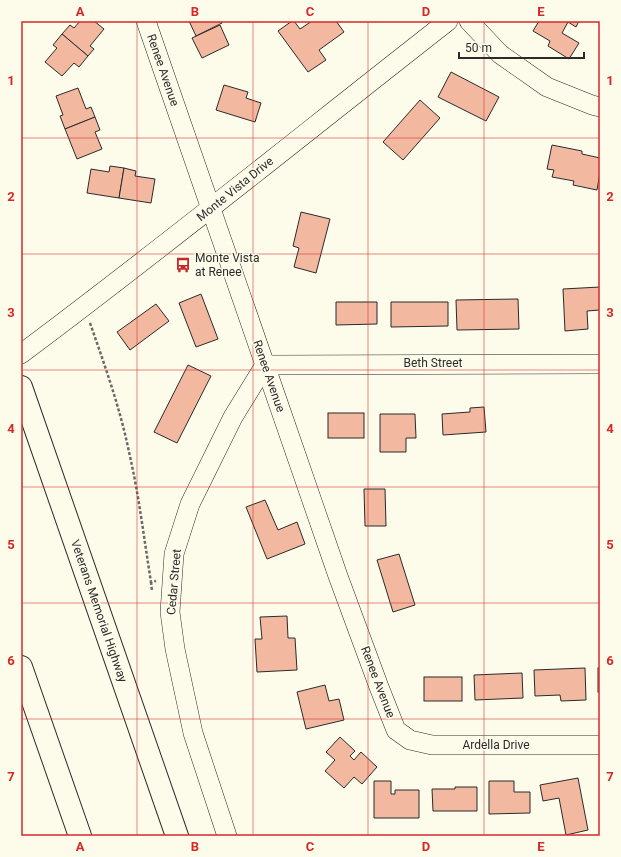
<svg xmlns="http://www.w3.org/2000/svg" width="621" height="857" font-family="Roboto,sans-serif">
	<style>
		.building { fill: #f2b8a0; stroke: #2b2b2b }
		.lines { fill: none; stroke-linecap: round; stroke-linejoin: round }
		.minor-casing { stroke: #2b2b2b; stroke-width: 20 }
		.highway-casing { stroke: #2b2b2b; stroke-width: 24 }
		.path { stroke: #6a6964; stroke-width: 2.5; stroke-dasharray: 3 2; stroke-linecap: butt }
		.minor { stroke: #fdfbea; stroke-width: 19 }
		.highway { stroke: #fdfbea; stroke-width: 22 }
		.grid { fill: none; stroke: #d62828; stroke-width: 1; stroke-opacity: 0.55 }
		.labels { text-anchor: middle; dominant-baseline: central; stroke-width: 3; stroke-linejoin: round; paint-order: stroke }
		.street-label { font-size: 12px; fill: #2b2b2b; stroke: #fdfbea }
		.poi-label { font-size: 12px; fill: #2b2b2b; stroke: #fdfbea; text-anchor: start }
		.neatline { fill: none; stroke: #d62828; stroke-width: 1.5 }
		.grid-label { font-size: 13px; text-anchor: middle; font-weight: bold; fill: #d62828 }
	</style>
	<rect width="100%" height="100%" fill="#fdfbea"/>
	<!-- building -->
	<g class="building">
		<polygon points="80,21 94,21 104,29 90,46 94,49 88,56 62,34 70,25 74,28"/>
		<polygon points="189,21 221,21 222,23 196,36"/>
		<polygon points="292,21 294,21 300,29 312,21 336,21 344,32 319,50 326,60 308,72 278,31"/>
		<polygon points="539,21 579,21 576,27 568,22 562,33 579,43 569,59 548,46 550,41 533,31"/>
		<polygon points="220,25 229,45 202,58 192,38"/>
		<polygon points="62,34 88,56 79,67 74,63 62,76 45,62 57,48 53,45"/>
		<polygon points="451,72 499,97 486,121 438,97"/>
		<polygon points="224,85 248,92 246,98 261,103 255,122 216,110"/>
		<polygon points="78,88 86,109 91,107 95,117 65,129 60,116 63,115 56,96"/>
		<polygon points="420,100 440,118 403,160 383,142"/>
		<polygon points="95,117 100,130 95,132 102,149 77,159 65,129"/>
		<polygon points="552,145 582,151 582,154 600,158 600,173 597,190 573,185 574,181 552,177 554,170 547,169"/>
		<polygon points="110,166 124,168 119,198 87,193 91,169 109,172"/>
		<polygon points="124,168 136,171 135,176 155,179 151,203 119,198"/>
		<polygon points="301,212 330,219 316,273 294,267 299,248 293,246"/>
		<polygon points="600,287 600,310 587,311 588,329 565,331 563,289"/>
		<polygon points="201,294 218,339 196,347 179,303"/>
		<polygon points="518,299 519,329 457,330 456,300"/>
		<polygon points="336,302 377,302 377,324 336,325"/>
		<polygon points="391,302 448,302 448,326 391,327"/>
		<polygon points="156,304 169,321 130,350 117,332"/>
		<polygon points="188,365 211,376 177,443 154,432"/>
		<polygon points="484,407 486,432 443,435 442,414 470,412 470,408"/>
		<rect x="328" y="413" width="36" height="25"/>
		<polygon points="380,414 415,414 416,438 406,438 406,452 380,452"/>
		<polygon points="364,489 385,489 386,526 365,526"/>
		<polygon points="265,500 278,530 297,522 305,544 267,559 246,507"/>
		<polygon points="399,554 415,605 393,612 377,560"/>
		<polygon points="287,616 288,638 295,638 297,670 257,672 255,639 262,639 260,617"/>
		<polygon points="585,668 586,700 561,701 560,695 535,696 534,670"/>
		<rect x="598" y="668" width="2" height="24"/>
		<polygon points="522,673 523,698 475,700 474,675"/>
		<rect x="424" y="677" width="38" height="24"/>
		<polygon points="325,685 329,701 339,699 344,720 306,729 297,692"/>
		<polygon points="340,737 355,751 350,756 354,760 361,752 377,767 362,784 354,777 344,788 325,771 335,760 326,752"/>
		<polygon points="578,778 588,830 566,835 559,798 543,801 540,785"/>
		<polygon points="374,781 391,781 391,794 395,794 395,790 419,790 419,818 374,818"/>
		<polygon points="489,781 514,781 514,792 530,792 530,813 489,814"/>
		<polygon points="455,787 477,787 477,811 433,811 432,789 455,789"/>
	</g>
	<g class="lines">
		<!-- minor casing -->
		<g class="minor-casing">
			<g id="minor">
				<polyline points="146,21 338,576 379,687 396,730 410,740 432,745 600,745"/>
				<polyline points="469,21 500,54 547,87 592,105 600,107"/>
				<path d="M21 354C166 246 306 132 448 21"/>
				<polyline points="227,836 193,733 175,649 170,612 174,554 190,504 233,417 265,365 600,364"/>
			</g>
		</g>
		<!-- highway casing -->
		<g class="highway-casing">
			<g id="highway">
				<polyline points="21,387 177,836"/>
				<polyline points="21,667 80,836"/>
			</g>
		</g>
		<!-- path -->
		<g class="path">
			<path d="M90 323C105 366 120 408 129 452 139 495 144 539 151 582L156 581"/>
			<polyline points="151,582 152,591"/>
		</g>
		<!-- minor -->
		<use href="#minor" class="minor"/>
		<!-- highway -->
		<use href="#highway" class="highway"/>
	</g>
	<!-- grid -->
	<path class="grid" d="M137 21V836M253 21V836M368 21V836M484 21V836M21 138H600M21 254H600M21 370H600M21 487H600M21 603H600M21 719H600"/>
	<!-- icons -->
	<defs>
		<g id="bus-bare" transform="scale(1.2)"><path d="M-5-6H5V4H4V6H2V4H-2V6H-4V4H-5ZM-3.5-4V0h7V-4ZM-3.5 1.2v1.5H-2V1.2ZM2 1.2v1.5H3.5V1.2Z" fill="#c62828" stroke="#fdfbea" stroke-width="2.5" paint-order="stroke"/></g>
	</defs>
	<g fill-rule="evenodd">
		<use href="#bus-bare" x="183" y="265"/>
	</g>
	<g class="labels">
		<!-- street labels -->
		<g class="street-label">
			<text transform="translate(163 70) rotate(71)">Renee Avenue</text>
			<text transform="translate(235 189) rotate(-39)">Monte Vista Drive</text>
			<text x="433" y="363">Beth Street</text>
			<text transform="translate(269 376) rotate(71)">Renee Avenue</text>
			<text transform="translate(174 582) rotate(-85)">Cedar Street</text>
			<text transform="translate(99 611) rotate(71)">Veterans Memorial Highway</text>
			<text transform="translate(378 682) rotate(69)">Renee Avenue</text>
			<text x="496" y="745">Ardella Drive</text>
		</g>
		<!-- poi labels -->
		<g class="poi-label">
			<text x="195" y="258">Monte Vista<tspan x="195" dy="14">at Renee</tspan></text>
		</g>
	</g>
	<!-- border -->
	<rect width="621" height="857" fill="none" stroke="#fdfbea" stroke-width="44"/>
	<!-- scale -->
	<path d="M459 52v6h125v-6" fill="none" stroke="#2b2b2b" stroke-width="2"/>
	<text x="465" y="52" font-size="12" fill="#2b2b2b" stroke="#fdfbea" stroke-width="3" paint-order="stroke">50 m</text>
	<rect x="22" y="22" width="577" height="813" class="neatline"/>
	<g class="grid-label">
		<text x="80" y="16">A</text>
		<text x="195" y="16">B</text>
		<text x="310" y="16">C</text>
		<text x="426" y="16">D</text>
		<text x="541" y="16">E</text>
		<text x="11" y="85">1</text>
		<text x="610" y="85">1</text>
		<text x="11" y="201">2</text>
		<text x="610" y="201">2</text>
		<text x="11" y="317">3</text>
		<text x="610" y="317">3</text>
		<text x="11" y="433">4</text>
		<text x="610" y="433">4</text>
		<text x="11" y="549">5</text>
		<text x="610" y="549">5</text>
		<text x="11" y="665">6</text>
		<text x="610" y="665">6</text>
		<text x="11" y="781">7</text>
		<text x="610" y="781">7</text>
		<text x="80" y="851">A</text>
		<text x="195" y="851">B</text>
		<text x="310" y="851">C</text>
		<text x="426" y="851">D</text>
		<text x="541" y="851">E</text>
	</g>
</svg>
